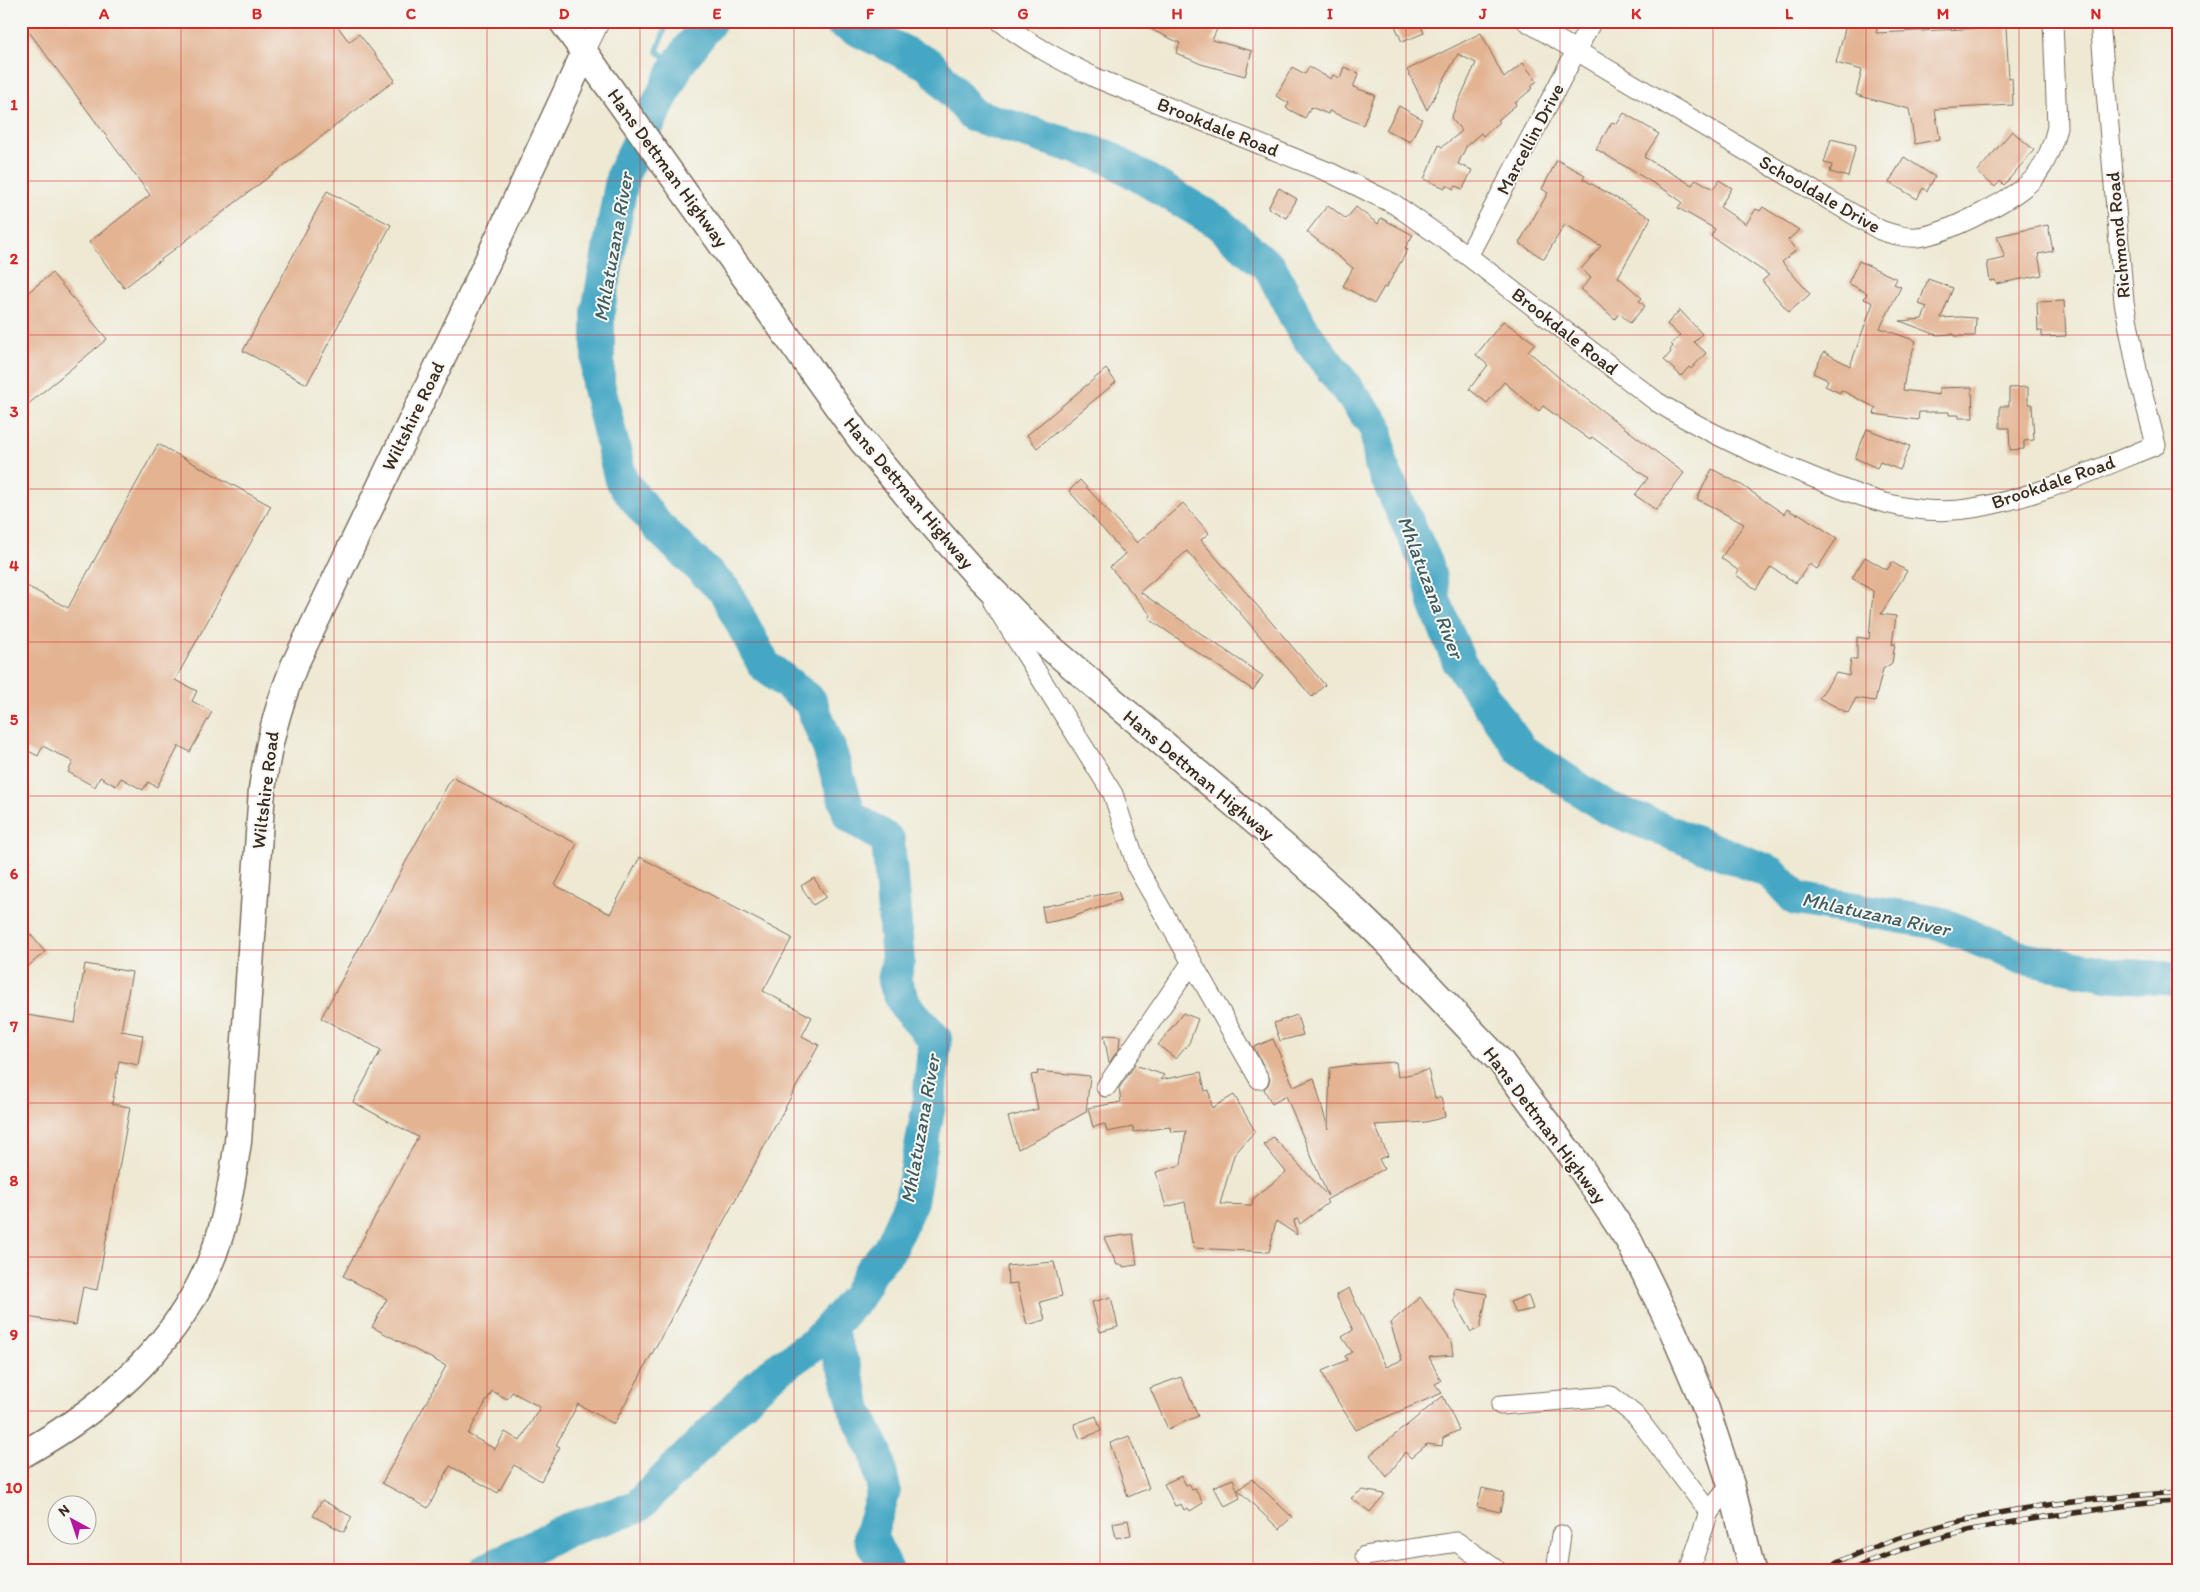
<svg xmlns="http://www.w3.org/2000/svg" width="2200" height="1592" font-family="Itim,sans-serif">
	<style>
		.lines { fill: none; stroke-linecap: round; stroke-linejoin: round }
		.stream { stroke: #44a7c4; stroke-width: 5.5 }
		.river { stroke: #44a7c4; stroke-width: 34 }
		.building { fill: #e3b392; fill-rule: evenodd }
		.street-casing { stroke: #7a6d5d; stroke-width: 21 }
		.secondary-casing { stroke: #7a6d5d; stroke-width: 29 }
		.street { stroke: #fff; stroke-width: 19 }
		.secondary { stroke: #fff; stroke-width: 26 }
		.rail-casing { stroke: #3b2a1e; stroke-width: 5.5 }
		.rail { stroke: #f6f6f2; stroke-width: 4; stroke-dasharray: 11; stroke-linecap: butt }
		.grid { fill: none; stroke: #d62828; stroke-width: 1; stroke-opacity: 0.55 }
		.labels { text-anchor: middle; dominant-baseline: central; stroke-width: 4; stroke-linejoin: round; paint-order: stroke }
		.street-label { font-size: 19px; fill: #3b2a1e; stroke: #f6f6f2 }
		.water-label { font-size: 20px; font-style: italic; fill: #3f5c60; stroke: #f6f6f2 }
		.neatline { fill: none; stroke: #d62828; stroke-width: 2 }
		.grid-label { font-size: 16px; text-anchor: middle; font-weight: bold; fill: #d62828 }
	</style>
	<rect width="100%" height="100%" fill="#f6f6f2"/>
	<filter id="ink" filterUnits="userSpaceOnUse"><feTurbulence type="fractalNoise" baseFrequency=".02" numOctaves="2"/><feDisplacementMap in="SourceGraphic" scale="10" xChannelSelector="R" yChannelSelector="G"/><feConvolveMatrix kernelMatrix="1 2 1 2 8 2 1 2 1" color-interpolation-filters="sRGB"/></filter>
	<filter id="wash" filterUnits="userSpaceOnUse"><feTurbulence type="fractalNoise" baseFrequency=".0096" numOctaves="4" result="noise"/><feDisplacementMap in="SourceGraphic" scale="20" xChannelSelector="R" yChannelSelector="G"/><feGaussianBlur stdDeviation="1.12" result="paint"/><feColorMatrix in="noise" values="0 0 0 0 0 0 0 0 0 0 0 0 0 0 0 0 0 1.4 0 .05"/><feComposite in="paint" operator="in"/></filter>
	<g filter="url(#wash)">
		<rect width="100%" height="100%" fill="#eee9d3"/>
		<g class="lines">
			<!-- stream -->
			<polyline class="stream" points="668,21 657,51 665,57 685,54"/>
			<!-- river -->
			<g class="river">
				<polyline points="840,21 930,65 973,115 1108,157 1217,222 1271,269 1303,331 1376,427 1381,465 1427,565 1435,603 1459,662 1521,750 1606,807 1772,873 1796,899 1939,923 2023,958 2112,975 2179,979"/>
				<polyline points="829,1329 846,1372 856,1411 876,1453 884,1490 870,1536 887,1571"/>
				<polyline points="484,1571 567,1530 637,1507 767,1377 818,1341 857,1297 871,1270 889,1250 911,1201 928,1110 935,1039 906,1007 894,981 898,961 888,840 850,816 829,748 810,701 764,665 725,591 658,527 621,480 598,384 598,311 623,174 678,64 710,21"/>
			</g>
		</g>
		<g id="blocks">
			<!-- building -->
			<g class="building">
				<polygon points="21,21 334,21 349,42 359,34 395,80 124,288 89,242 150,195"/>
				<polygon points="1133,21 1210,21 1219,25 1212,40 1252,51 1245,76 1201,64 1176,53 1180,43"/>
				<polygon points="1393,21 1419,21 1424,33 1402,42"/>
				<polygon points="1847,21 1879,21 1876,33 2006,27 2009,78 2012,78 2013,105 1935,109 1940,139 1915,144 1909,109 1856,95 1862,70 1836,63"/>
				<polygon points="1481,33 1504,78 1523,63 1537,81 1531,86 1533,88 1515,103 1516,105 1498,120 1500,122 1483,136 1481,133 1467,145 1458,164 1472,170 1463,189 1455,186 1454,189 1446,185 1445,188 1424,179 1439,145 1442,147 1462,131 1451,118 1476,63 1458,54 1427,110 1407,70"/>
				<polygon points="1292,67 1305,74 1309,67 1331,79 1333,75 1340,78 1344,67 1359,73 1353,87 1375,95 1363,125 1329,111 1328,114 1311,107 1305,118 1286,108 1289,103 1276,96"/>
				<polygon points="1399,106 1422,119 1410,142 1386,130"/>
				<polygon points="1624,113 1659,134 1644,157 1692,185 1696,179 1713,189 1719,180 1732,188 1720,207 1746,224 1756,209 1760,211 1763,207 1799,230 1788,240 1796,250 1782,262 1810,294 1789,312 1762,281 1769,275 1711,236 1715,229 1678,208 1682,202 1668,192 1596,149 1612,122 1617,124"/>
				<polygon points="2012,131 2034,150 2004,185 2000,181 1995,187 1977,172"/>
				<polygon points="1831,139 1856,145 1848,177 1830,172 1832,165 1824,163"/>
				<polygon points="1904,157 1935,177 1927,191 1923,188 1917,199 1889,182"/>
				<polygon points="1557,160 1585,175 1583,179 1651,218 1618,277 1642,298 1639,301 1645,306 1630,323 1619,313 1615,319 1581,289 1591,278 1581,269 1601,246 1565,224 1544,259 1519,243 1548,193 1542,189"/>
				<polygon points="1279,188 1297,199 1286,218 1268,208"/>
				<polygon points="327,191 391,225 307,384 243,351"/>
				<polygon points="1328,205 1346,219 1356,207 1378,224 1381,218 1413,235 1405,248 1408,249 1386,288 1384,287 1374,304 1343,286 1353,268 1307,232"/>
				<polygon points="2048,225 2053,251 2038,254 2042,275 1996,284 1995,280 1990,281 1987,262 2005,258 1997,236"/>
				<polygon points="1859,261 1897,279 1894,284 1901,287 1880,328 1916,341 1906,371 1903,390 1939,395 1939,388 1972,387 1973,418 1959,418 1959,415 1949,415 1949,412 1919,412 1918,420 1874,414 1876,408 1841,390 1840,393 1825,386 1828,380 1813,373 1824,352 1850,366 1873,303 1864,299 1867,293 1848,283"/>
				<polygon points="52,273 107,339 21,410 21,298"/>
				<polygon points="1928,279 1953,288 1941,318 1960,317 1976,318 1975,336 1954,336 1954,334 1937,335 1900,321 1922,319 1927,307 1919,304"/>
				<polygon points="2064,301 2066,336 2042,337 2042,331 2038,331 2037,302"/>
				<polygon points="1680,310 1702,334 1694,342 1706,353 1691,369 1689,367 1681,376 1664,360 1671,352 1670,350 1673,346 1671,344 1680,336 1667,324"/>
				<polygon points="1503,321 1535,343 1528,351 1563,381 1684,473 1656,510 1635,495 1648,478 1592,437 1590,440 1543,406 1539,411 1504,382 1487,403 1469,389 1488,365 1476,355"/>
				<polygon points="1106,369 1116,382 1037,448 1027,435"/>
				<polygon points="2028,387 2028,404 2032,404 2034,440 2024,441 2024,449 2010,450 2009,428 2000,428 2000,406 2009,406 2009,388"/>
				<polygon points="1867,429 1910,446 1900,470 1880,462 1877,468 1855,458"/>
				<polygon points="158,444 271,506 175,680 197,691 192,701 212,712 190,752 179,746 157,787 148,782 143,790 121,778 116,786 100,777 95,787 68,772 73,762 43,746 38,756 21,747 21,583 68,608"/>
				<polygon points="1712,469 1740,484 1784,514 1787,509 1797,515 1798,513 1837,538 1817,569 1809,564 1796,583 1771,567 1756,589 1736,575 1739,571 1721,558 1744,524 1697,499"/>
				<polygon points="1080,480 1137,543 1183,503 1209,533 1201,540 1325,685 1312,697 1187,551 1140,592 1263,676 1253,690 1149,619 1151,615 1110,567 1125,554 1069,491"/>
				<polygon points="1865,557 1887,570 1892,562 1907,571 1881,614 1896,616 1892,645 1895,643 1892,663 1883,669 1875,701 1856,698 1848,713 1819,698 1836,673 1849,676 1851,659 1857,659 1857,637 1869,639 1873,591 1852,578"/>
				<path d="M452 777 577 844 555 885 610 914 640 857 792 938 763 991 812 1017 802 1036 819 1045 614 1424 578 1404 556 1445 560 1447 541 1481 514 1465 498 1493 450 1466 428 1508 382 1483 446 1366 372 1327 387 1299 343 1276 418 1137 353 1102 381 1050 321 1018ZM492 1391 507 1399 512 1392 540 1407 520 1441 505 1432 495 1449 468 1434Z"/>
				<polygon points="814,878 826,897 813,905 801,886"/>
				<polygon points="1118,891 1121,900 1069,918 1045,923 1042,907"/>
				<polygon points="21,923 45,952 21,972"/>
				<polygon points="85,964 132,972 121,1031 143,1035 138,1065 119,1061 112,1104 130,1107 97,1290 83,1287 76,1325 21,1316 21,1014 75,1023"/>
				<polygon points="1183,1013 1198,1019 1189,1043 1176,1059 1158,1045"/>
				<polygon points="1297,1015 1303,1035 1280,1041 1274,1023"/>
				<polygon points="1104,1035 1120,1036 1119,1049 1109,1063"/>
				<polygon points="1273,1039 1294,1087 1314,1078 1328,1129 1330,1068 1351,1065 1396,1062 1398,1077 1428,1070 1435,1098 1441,1097 1445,1117 1426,1122 1375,1125 1388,1156 1379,1159 1384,1169 1326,1200 1328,1203 1300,1224 1298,1219 1294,1220 1297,1235 1276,1221 1269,1252 1194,1248 1193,1242 1192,1243 1185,1202 1166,1207 1156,1172 1181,1165 1186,1131 1171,1132 1170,1127 1134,1132 1133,1127 1107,1132 1105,1124 1093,1127 1088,1108 1121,1102 1119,1088 1135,1065 1164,1075 1160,1080 1201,1072 1205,1091 1209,1090 1212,1108 1234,1095 1255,1131 1234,1155 1220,1204 1252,1205 1253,1199 1286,1172 1264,1145 1273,1137 1328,1196 1286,1096 1272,1104 1264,1089 1268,1085 1270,1079 1254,1047"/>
				<polygon points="1037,1071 1090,1076 1086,1112 1050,1132 1051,1133 1018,1149 1008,1117 1038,1109 1031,1075 1038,1074"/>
				<polygon points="1133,1234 1137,1265 1123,1267 1123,1265 1117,1265 1104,1238"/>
				<polygon points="1054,1262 1062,1296 1040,1302 1045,1320 1027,1325 1017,1283 1008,1284 1007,1266"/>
				<polygon points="1349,1288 1386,1367 1402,1360 1390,1323 1420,1297 1451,1341 1453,1355 1429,1357 1441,1381 1435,1384 1442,1393 1356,1430 1327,1384 1322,1371 1347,1360 1345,1356 1352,1352 1342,1337 1353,1330 1336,1295"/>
				<polygon points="1454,1288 1487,1294 1480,1328 1471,1332 1454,1302"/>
				<polygon points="1528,1295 1533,1309 1516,1313 1510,1302"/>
				<polygon points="1111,1297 1118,1327 1100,1332 1092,1302"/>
				<polygon points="1181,1377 1198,1416 1168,1429 1150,1388"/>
				<polygon points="1443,1396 1459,1430 1443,1438 1442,1446 1427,1444 1411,1458 1405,1452 1387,1477 1370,1455"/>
				<polygon points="1096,1416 1101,1431 1080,1439 1074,1424"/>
				<polygon points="1129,1436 1149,1488 1128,1497 1110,1443"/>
				<polygon points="1181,1476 1186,1485 1189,1484 1192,1490 1195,1489 1203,1503 1190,1511 1188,1508 1184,1510 1181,1504 1175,1506 1164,1484"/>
				<polygon points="1233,1479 1240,1498 1225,1506 1213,1487"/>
				<polygon points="1252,1479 1292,1517 1279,1529 1238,1490"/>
				<polygon points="1482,1488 1504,1493 1500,1512 1477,1507"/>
				<polygon points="1362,1490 1385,1494 1370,1512 1351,1498"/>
				<polygon points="322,1500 352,1517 344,1532 313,1516"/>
				<polygon points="1128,1520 1131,1535 1116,1538 1113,1523"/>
			</g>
		</g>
	</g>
	<g filter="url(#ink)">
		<use href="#blocks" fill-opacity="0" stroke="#7a6d5d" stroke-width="1"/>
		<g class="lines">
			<!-- street casing -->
			<g class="street-casing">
				<g id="street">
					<path d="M1000 21C1029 44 1062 61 1096 78L1331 173 1394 204 1468 256 1657 402C1703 430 1750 452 1800 472 1855 495 1912 519 1973 508 2036 498 2096 469 2156 445L2138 375 2124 302 2100 21"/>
					<path d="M1526 21 1880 230C1892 234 1904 238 1917 237 1945 235 2019 197 2036 176 2047 161 2053 145 2057 127L2053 21"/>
					<polyline points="584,54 600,21"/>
					<polyline points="1468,256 1592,21"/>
					<polyline points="993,602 1113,794 1138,869 1259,1079"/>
					<polyline points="1106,1087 1192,962"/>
					<polyline points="1501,1405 1611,1396 1636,1416 1709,1512 1731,1485"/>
					<polyline points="1365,1556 1457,1542 1498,1571"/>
					<polyline points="1556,1571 1561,1535"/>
					<polyline points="1689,1571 1709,1512"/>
				</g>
			</g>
			<!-- secondary casing -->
			<g class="secondary-casing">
				<g id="secondary">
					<polyline points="562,21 862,441 916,506 975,573 1045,643 1285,847 1343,899 1384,939 1501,1062 1580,1167 1629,1241 1672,1329 1704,1403 1731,1485 1752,1571"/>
					<path d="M21 1455C109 1407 190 1334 220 1235 229 1205 233 1173 238 1142L262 790C268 743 277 710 294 666L462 316 584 54"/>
				</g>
			</g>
			<!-- street -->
			<use href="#street" class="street"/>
			<!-- secondary -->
			<use href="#secondary" class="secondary"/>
			<!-- rail casing -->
			<g class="rail-casing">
				<g id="rail">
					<path d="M1822 1571C1847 1556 1875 1546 1903 1537 1993 1508 2085 1499 2179 1492"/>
					<path d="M1849 1571C1921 1536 2003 1522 2081 1512 2113 1507 2146 1502 2179 1501"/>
				</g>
			</g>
			<!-- rail -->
			<use href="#rail" class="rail"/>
		</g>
	</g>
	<!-- grid -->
	<path class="grid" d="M181 21V1571M334 21V1571M487 21V1571M640 21V1571M794 21V1571M947 21V1571M1100 21V1571M1253 21V1571M1406 21V1571M1560 21V1571M1713 21V1571M1866 21V1571M2019 21V1571M21 181H2179M21 335H2179M21 489H2179M21 642H2179M21 796H2179M21 950H2179M21 1103H2179M21 1257H2179M21 1411H2179"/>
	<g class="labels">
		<!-- street labels -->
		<g class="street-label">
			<text transform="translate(1218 127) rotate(22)">Brookdale Road</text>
			<text transform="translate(1530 139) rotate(-62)">Marcellin Drive</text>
			<text transform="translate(668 168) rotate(54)">Hans Dettman Highway</text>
			<text transform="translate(1820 194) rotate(30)">Schooldale Drive</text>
			<text transform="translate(2118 235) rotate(-95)">Richmond Road</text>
			<text transform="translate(1565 331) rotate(38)">Brookdale Road</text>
			<text transform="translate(413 416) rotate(-64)">Wiltshire Road</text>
			<text transform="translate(2053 482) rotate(-19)">Brookdale Road</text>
			<text transform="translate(909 493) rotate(50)">Hans Dettman Highway</text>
			<text transform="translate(1199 775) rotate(40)">Hans Dettman Highway</text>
			<text transform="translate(265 790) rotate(-83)">Wiltshire Road</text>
			<text transform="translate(1545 1125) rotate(53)">Hans Dettman Highway</text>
		</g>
		<!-- water labels -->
		<g class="water-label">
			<text transform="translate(613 247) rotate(-80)">Mhlatuzana River</text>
			<text transform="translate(1431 587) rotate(69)">Mhlatuzana River</text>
			<text transform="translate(1876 914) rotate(12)">Mhlatuzana River</text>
			<text transform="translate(920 1129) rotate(-80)">Mhlatuzana River</text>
		</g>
	</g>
	<!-- margin -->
	<rect width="2200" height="1592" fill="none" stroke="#f6f6f2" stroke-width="55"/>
	<!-- north arrow -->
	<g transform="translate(72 1520) rotate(320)"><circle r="24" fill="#f6f6f2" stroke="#aba49d"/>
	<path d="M0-4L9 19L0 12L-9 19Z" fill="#b5179e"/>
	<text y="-8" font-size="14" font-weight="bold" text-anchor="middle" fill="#3b2a1e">N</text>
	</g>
	<rect x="28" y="28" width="2144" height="1536" class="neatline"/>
	<g class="grid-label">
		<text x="104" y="19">A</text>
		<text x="257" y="19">B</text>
		<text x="411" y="19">C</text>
		<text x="564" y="19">D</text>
		<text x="717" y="19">E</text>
		<text x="870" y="19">F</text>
		<text x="1023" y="19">G</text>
		<text x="1177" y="19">H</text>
		<text x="1330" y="19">I</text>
		<text x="1483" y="19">J</text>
		<text x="1636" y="19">K</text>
		<text x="1789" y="19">L</text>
		<text x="1943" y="19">M</text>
		<text x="2096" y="19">N</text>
		<text x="14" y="110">1</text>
		<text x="14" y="264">2</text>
		<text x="14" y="417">3</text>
		<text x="14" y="571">4</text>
		<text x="14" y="725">5</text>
		<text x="14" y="879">6</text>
		<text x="14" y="1032">7</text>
		<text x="14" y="1186">8</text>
		<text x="14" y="1340">9</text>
		<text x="14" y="1493">10</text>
	</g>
</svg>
